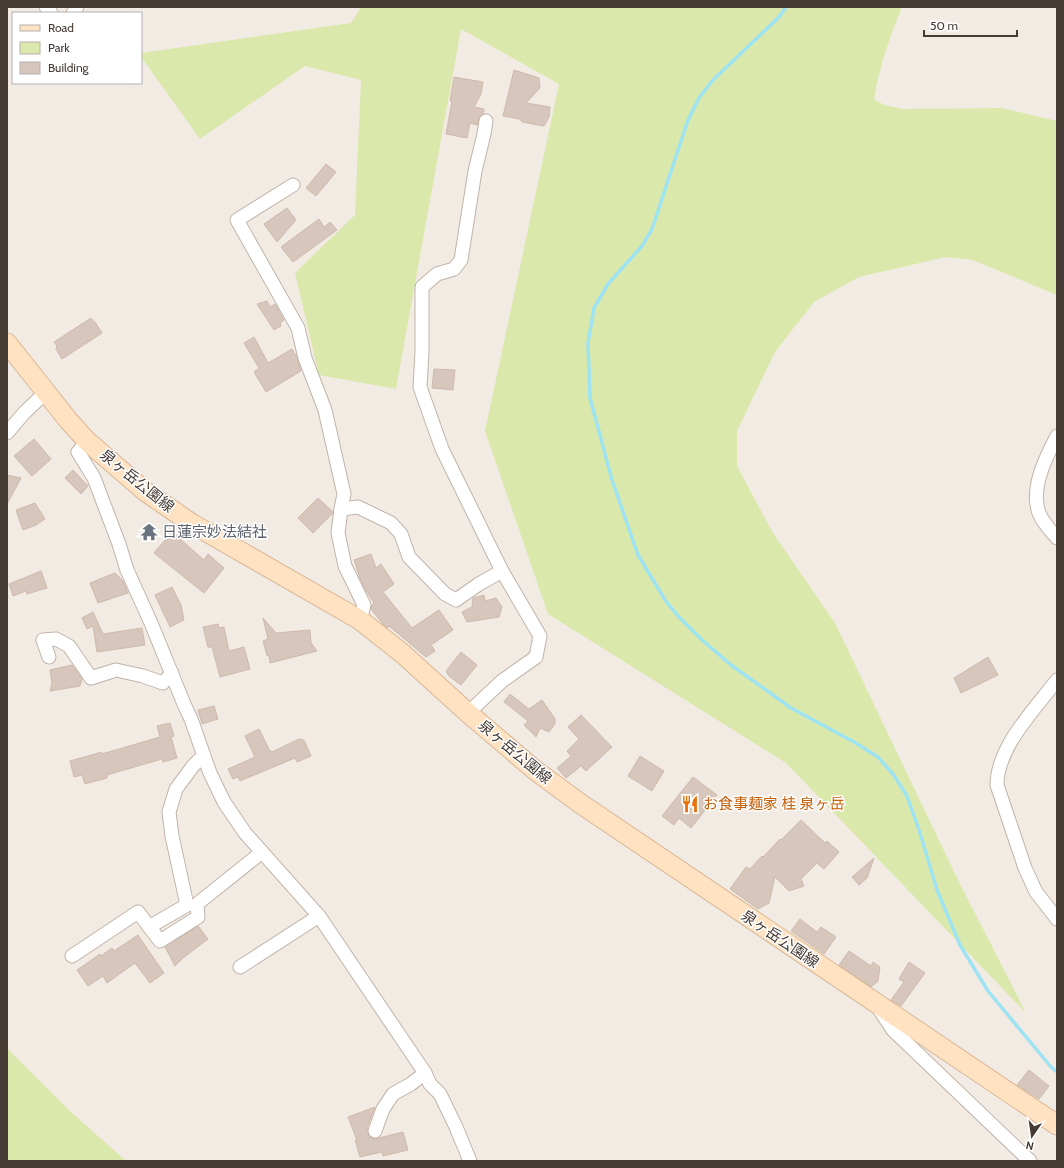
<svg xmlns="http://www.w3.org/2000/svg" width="1064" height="1168" font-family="Cabin,'Noto Sans JP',sans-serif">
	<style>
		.green { fill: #dbe8ab }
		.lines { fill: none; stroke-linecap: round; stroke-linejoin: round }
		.stream { stroke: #9de3f2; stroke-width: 3.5 }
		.building { fill: #d7c6bc; stroke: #cfb9ac }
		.street-casing { stroke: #c1b3a9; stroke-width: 15 }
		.secondary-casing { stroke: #d7b694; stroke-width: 21 }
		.street { stroke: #fff; stroke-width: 13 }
		.secondary { stroke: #ffe2c1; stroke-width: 19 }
		.labels { text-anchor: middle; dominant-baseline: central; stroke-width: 3; stroke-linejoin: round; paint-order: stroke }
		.street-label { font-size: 15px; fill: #453a34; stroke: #fff }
		.worship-label { font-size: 15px; fill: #5b616d; stroke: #fff; text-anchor: start }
		.food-label { font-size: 15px; fill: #c56008; stroke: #fff; text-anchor: start }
	</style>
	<rect width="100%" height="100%" fill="#f2ebe4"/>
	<!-- green -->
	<g class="green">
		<path d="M361 7H902C890 36 879 68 874 99L884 105 903 109 1002 108 1057 121V295L973 260 946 257 859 277 814 302 775 352 737 431V466L773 533 835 623 958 880 1026 1013 786 763 548 614 485 431 559 84 461 29 396 389 319 375 295 273 355 215 361 80 305 66 200 139 141 57V53L351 23Z"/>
		<polygon points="7,1048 71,1112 126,1161 7,1161"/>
	</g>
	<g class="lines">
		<!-- stream -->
		<polyline class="stream" points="786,7 779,17 713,80 699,98 688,120 652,229 642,246 608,284 594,308 588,343 590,398 612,480 638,555 665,600 678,616 702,640 731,665 791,708 854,742 878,757 893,774 907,796 920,833 937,890 960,945 988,991 1051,1067 1057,1072"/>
	</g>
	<!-- building -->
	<g class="building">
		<polygon points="514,70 539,78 540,88 526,103 550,107 549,117 544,126 522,122 520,119 503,116"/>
		<polygon points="454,77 483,82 481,94 474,107 484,109 483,114 480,116 477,125 470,123 467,138 446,134 452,101 450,101"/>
		<polygon points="326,164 336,172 316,196 306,188"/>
		<polygon points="287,208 296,220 277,242 264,224"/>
		<polygon points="319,219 324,227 330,222 337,230 293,262 281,247"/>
		<polygon points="267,301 270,307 275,304 284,320 280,323 281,326 274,330 257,304"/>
		<polygon points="91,318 94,322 95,322 102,333 62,359 56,349 57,346 54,342"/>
		<polygon points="254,337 268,363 292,349 297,357 301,371 266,392 254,372 259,368 244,343"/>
		<polygon points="434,369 455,370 453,390 432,388"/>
		<polygon points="34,439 51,459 32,476 14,456"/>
		<polygon points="73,470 88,486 81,494 65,478"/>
		<polygon points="7,475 21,478 7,504"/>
		<polygon points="318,498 333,512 332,514 313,533 298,518"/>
		<polygon points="35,503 45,519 36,525 23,530 16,510"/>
		<polygon points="172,532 204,560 208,554 224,568 204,593 154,553"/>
		<polygon points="371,554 376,568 381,564 394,584 383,592 412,628 439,610 453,630 431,645 435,651 426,657 389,626 387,628 382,623 371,609 372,605 374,603 365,589 360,578 354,560"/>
		<polygon points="41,571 47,588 27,594 26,591 13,596 9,584"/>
		<polygon points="115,573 123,581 128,593 98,603 90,583"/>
		<polygon points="172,587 181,605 184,620 170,627 155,595"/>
		<polygon points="484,595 485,601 496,598 502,607 499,617 467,622 462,612 472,607 473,598"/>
		<polygon points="93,612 103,634 142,628 145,645 97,652 93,626 87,629 82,618"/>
		<polygon points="263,618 276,633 310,630 311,643 317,651 270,663 269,655 267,656 263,641 268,639"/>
		<polygon points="218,624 219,628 224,627 229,651 244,647 250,669 220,677 212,647 208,647 203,627"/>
		<polygon points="461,652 477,665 461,685 449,676 446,671"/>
		<polygon points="988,657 998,675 961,693 954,678"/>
		<polygon points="72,665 82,679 80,686 50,691 52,683 50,670"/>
		<polygon points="510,694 529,709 542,700 555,719 555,724 549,732 540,728 536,737 524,725 528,721 504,702"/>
		<polygon points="214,706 218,719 202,724 198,710"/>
		<polygon points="581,715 612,747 586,771 581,766 566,778 557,768 571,756 567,751 579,739 568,727"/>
		<polygon points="170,723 174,736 171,737 177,758 163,762 162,759 107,775 107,778 85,784 82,775 74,777 70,761 102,752 102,754 160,737 157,726"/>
		<polygon points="259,729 270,751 271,751 272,752 299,739 304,740 311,756 297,762 295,758 240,781 238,777 233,779 228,769 255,757 245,736"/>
		<polygon points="640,756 664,771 652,791 628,776"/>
		<polygon points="693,777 717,795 691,828 679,818 674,825 662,816"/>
		<polygon points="801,820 825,843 827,841 839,852 824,869 817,863 801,879 804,886 789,891 775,877 769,903 758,909 730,889 746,867 750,869 762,856 763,857 780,839 781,840"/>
		<polygon points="874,858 867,878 859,885 852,877"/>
		<polygon points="800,919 817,932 821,927 836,937 824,954 791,931"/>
		<polygon points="198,926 208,939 183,958 175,966 165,947"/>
		<polygon points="138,935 164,973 150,983 135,963 107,983 103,976 88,986 77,970 100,954 101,956 112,948 114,951"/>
		<polygon points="849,951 871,966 873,962 880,967 878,981 871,987 839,965"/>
		<polygon points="909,962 925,973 901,1006 891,1000 904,982 899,979"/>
		<polygon points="1029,1070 1049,1086 1039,1099 1017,1085"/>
		<polygon points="375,1107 367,1128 369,1136 375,1139 403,1132 408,1150 383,1156 382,1152 360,1157 355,1140 357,1140 348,1117"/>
	</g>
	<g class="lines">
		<!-- street casing -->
		<g class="street-casing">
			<g id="street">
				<polyline points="46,7 51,13"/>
				<polyline points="73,13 77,7"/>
				<polyline points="293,185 237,220 298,328 305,358 325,410 344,494 341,509"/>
				<polyline points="7,433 24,413 45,393"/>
				<path d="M1057 436C1046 457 1030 488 1039 513 1043 523 1050 530 1057 538"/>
				<polyline points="87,441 78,452 94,478 119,544 127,570 151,623 184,704 191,719 210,773 224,802 245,833 319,916 425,1073 430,1084 440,1094 456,1127 470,1161"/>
				<polyline points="360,620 364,605 345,566 338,533 341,509 358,507 391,523 401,534 409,557 445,594 456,600 479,584 502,571"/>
				<polyline points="49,657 43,640 56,639 69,646 91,678 116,670 143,676 163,683 172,673"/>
				<path d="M1057 680C1035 709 997 747 997 785L1025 868 1036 892 1057 919"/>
				<polyline points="468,713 502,681 536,657 540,636 502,571 442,449 420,387 422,352 422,287 437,274 454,269 461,260 475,171 484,134 486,121"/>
				<polyline points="149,927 187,905 172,836 169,812 176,789 193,766 203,756"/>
				<polyline points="72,956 138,912 160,941 198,917 197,904 262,852"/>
				<polyline points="240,967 319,916"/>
				<polyline points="879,1009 893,1030 1030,1161"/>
				<polyline points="375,1131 383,1109 393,1094 411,1084 425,1073"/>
			</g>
		</g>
		<!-- secondary casing -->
		<g class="secondary-casing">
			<polyline id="secondary" points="7,343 68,420 87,441 146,492 191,523 360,620 403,654 468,713 536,771 581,804 1057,1125"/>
		</g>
		<!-- street -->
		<use href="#street" class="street"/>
		<!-- secondary -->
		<use href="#secondary" class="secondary"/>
	</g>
	<!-- icons -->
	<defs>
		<g id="temple-bare" transform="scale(1.38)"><path d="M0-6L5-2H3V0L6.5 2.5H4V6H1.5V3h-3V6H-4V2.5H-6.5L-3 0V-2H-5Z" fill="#6b7280" stroke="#fff" stroke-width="2.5" paint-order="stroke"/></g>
		<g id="restaurant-bare" transform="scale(1.38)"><path d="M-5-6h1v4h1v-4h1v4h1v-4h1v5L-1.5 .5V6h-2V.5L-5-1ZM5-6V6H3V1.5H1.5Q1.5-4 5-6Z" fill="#e8710a" stroke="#fff" stroke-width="2.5" paint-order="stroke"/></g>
	</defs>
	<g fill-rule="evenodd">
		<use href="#temple-bare" x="149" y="532"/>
		<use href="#restaurant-bare" x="690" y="804"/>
	</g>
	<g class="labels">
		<!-- street labels -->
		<g class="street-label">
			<text transform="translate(137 481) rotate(39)">泉ヶ岳公園線</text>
			<text transform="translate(515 752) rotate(40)">泉ヶ岳公園線</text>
			<text transform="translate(780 939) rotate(34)">泉ヶ岳公園線</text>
		</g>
		<!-- worship labels -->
		<g class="worship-label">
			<text x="162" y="532">日蓮宗妙法結社</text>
		</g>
		<!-- food labels -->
		<g class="food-label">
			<text x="703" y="804">お食事麺家 桂 泉ヶ岳</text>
		</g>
	</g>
	<!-- border -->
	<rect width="1064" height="1168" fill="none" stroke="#453a34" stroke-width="16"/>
	<!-- legend -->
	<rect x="12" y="12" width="130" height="72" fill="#ffffff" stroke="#b5b0ae"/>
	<rect x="20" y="25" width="20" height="6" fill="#ffe2c1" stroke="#b5b0ae"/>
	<text x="48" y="32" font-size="12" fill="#453a34">Road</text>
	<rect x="20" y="42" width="20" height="12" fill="#dbe8ab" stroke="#b5b0ae"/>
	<text x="48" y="52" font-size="12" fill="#453a34">Park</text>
	<rect x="20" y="62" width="20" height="12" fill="#d7c6bc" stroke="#b5b0ae"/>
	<text x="48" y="72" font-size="12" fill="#453a34">Building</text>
	<!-- north arrow -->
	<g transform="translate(1032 1136) rotate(193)" stroke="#ffffff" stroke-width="3" paint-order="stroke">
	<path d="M0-3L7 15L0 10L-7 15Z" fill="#453a34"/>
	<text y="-6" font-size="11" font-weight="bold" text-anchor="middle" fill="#453a34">N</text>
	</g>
	<!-- scale -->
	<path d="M924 30v6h93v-6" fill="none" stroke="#453a34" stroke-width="2"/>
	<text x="930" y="30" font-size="12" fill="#453a34" stroke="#ffffff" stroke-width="3" paint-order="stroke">50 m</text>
</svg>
